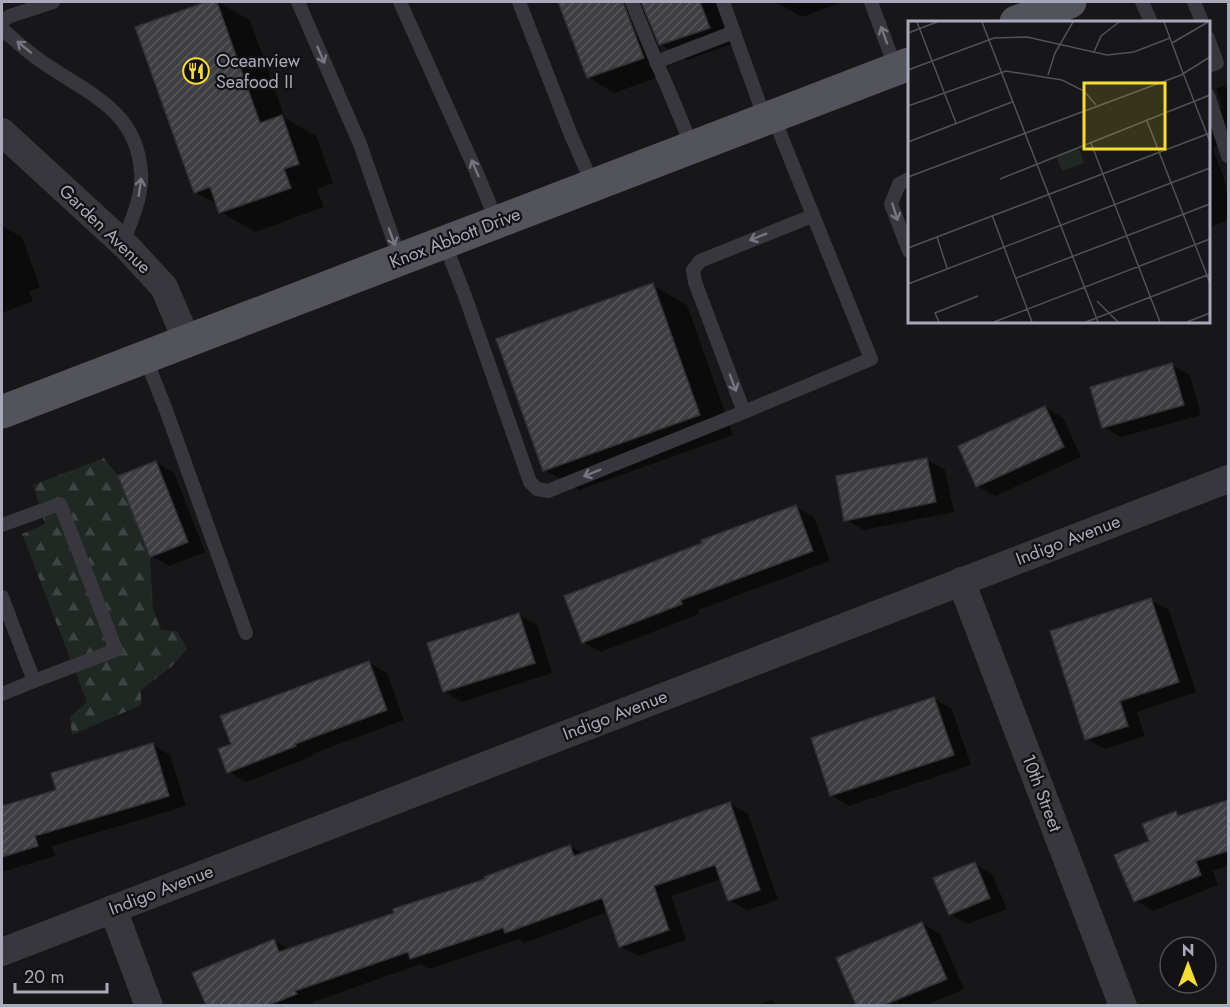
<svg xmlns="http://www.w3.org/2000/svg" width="1230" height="1007" font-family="Jost,sans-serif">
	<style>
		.forest { fill: url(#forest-firs) }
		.shadow { fill: #0007 }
		.building { fill: url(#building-hatch); stroke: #313034; stroke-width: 1.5 }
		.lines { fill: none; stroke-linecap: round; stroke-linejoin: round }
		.service { stroke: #37373d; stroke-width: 14 }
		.minor { stroke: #37373d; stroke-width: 28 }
		.primary { stroke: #53535c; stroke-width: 33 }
		.oneway { stroke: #757681 }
		.labels { text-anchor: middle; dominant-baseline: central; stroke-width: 4.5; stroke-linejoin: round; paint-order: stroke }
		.poi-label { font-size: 18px; fill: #a8aab9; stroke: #121113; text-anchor: start }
		.street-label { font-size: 18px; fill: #a8aab9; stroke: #121113 }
		.inset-road { fill: none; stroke: #515158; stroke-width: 1.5 }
		.view { fill: #f6dd31; fill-opacity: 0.15; stroke: #f6dd31; stroke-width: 3 }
		.inset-edge { fill: none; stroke: #a8aab9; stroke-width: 3 }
	</style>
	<defs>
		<pattern id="forest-firs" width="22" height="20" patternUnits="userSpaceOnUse" patternTransform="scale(1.5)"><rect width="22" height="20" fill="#202823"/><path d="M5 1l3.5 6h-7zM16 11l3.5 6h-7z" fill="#3e4441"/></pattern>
		<pattern id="building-hatch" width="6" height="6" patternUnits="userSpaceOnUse" patternTransform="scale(1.5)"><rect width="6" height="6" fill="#3e3e43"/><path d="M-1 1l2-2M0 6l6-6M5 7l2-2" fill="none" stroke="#57575c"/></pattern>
	</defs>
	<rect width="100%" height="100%" fill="#171618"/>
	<!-- forest -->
	<polygon class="forest" points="104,458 118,476 150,557 153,609 161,630 177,631 187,649 171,667 141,690 141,705 72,735 70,717 87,702 22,534 45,524 33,485"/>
	<!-- shadow -->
	<g class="shadow">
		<polygon points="211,2 218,2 250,20 285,118 316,136 333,183 317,189 324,207 255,232 221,212 218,205 195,192 137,28"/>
		<polygon points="559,2 721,2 735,43 687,60 658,43 670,73 614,93 588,77"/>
		<polygon points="775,2 843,2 802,17"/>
		<polygon points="1228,84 1228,143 1213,148 1228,191 1228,220 1208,228 1208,100 1223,109 1216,89"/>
		<polygon points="2,226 22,237 40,287 29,291 33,301 2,313"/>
		<polygon points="652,285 687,305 733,435 579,490 545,470"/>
		<polygon points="1172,365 1190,375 1201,415 1121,437 1103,427"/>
		<polygon points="1045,407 1063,418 1081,457 995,496 977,486"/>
		<polygon points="927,460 945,470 954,512 864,530 846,520"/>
		<polygon points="156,462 174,473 205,552 169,566 151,556"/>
		<polygon points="796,507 814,517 830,561 698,610 699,614 601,652 583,642 704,544"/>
		<polygon points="1151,600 1169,610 1196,692 1137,712 1145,736 1105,749 1087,739"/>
		<polygon points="519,615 537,625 552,673 462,702 444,691"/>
		<polygon points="369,663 387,673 404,720 312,754 313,756 246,782 228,771 233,745"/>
		<polygon points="934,699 952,709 971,765 849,806 831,795"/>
		<polygon points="152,744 170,755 186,806 52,846 55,856 2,872 2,807 58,791"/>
		<polygon points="1228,801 1228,866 1213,871 1218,885 1153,911 1135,900 1151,841 1175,812 1182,816"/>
		<polygon points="730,803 748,814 778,900 747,910 729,900 721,879 671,896 686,940 638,956 620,946 608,912 524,943 519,939 429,969 421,964 313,1002 314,1004 311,1006 207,1006 194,973 273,940 290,950 396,913 570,846 584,854"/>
		<polygon points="974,863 992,874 1007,909 968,924 950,914"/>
		<polygon points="922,923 940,934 964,989 925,1006 858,1006 838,959"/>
		<polygon points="771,1000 780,1006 754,1006"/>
	</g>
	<!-- building -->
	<g class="building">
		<polygon points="206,2 217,2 260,123 282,115 299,164 284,169 291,188 219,213 210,187 194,193 135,27"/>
		<polygon points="558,2 623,2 644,58 587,78"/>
		<polygon points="641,2 700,2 710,28 659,45"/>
		<polygon points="653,283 700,415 543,471 496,339"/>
		<polygon points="1172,363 1184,405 1102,428 1090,387"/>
		<polygon points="1045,406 1064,447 976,487 958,446"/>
		<polygon points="927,458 936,502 844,521 836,476"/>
		<polygon points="156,461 188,542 150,557 118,476"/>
		<polygon points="796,505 813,551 681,600 682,604 582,643 564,596 702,543 701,540"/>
		<polygon points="1151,598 1179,682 1120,701 1128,726 1085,740 1050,631"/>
		<polygon points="519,613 535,663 443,692 427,643"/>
		<polygon points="369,661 387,710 295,744 296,746 227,773 218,749 231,744 220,716"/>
		<polygon points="934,697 954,755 830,796 811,738"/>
		<polygon points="153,743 169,796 35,836 38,846 2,857 2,806 56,790 51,773"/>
		<polygon points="1228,800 1228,851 1196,861 1201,875 1134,902 1114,855 1149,841 1142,824 1176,811 1178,816"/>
		<polygon points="730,802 760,890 728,901 715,865 654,886 669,930 619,947 602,898 505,933 503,928 410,959 408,952 295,991 297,994 269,1005 206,1005 192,973 274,939 279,952 394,913 393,909 485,879 484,877 570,845 574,856"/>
		<polygon points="975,862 990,898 949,915 933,878"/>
		<polygon points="922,922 947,979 884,1005 856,1005 836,958"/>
	</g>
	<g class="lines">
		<!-- service -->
		<g class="service">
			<polyline points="298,2 360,144 400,259"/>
			<polyline points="400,2 476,171 497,222"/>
			<polyline points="519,2 571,135 593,185"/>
			<path d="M632 2C651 51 673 98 692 147"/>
			<polyline points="723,2 765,119"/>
			<polyline points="871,2 896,69"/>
			<polyline points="1142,2 1151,22"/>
			<polyline points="1194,2 1202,22"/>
			<polyline points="2,21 10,16 53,2"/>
			<path d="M2 29C15 40 27 52 41 61 86 93 137 109 141 172 143 196 131 221 123 243"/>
			<polyline points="1208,38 1217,63 1208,66"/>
			<polyline points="656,62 734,32"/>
			<polyline points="1208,95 1228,156"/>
			<polyline points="909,179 899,184 891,204 909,251"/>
			<polyline points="444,242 465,296 530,482 537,489 548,491 744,412 695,282 693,270 700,261 812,216"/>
			<polyline points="145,357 166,410 246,633"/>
			<polyline points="744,412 871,359 773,116"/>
			<polyline points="2,525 60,504 116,650 34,681"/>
			<polyline points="2,597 34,681 2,694"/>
		</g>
		<!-- minor -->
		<g class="minor">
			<polyline points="2,132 126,246 164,287 187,341"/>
			<polyline points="961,581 1123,1006"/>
			<polyline points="113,909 149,1006"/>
			<polyline points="2,952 1228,479"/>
		</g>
		<!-- primary -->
		<g class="primary">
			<polyline points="1016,22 1070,2"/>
			<polyline points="2,412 909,64"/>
		</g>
	</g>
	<!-- one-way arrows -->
	<defs><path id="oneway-shaft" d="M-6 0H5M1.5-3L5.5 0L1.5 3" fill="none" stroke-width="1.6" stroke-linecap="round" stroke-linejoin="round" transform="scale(1.5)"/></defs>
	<g class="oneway">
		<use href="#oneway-shaft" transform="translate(884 35) rotate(-110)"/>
		<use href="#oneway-shaft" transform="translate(24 47) rotate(-141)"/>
		<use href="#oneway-shaft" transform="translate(321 55) rotate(67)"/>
		<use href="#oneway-shaft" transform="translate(475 168) rotate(-113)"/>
		<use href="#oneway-shaft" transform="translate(140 187) rotate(-82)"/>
		<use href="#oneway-shaft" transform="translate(895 212) rotate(73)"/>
		<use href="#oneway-shaft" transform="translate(392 237) rotate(70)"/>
		<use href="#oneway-shaft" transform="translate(758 237) rotate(158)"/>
		<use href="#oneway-shaft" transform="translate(733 383) rotate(69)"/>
		<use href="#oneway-shaft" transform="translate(592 473) rotate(158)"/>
	</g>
	<!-- icons -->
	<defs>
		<g id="restaurant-ring" transform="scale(1.35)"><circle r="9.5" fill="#121113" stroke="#f6dd31" stroke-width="1.5"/><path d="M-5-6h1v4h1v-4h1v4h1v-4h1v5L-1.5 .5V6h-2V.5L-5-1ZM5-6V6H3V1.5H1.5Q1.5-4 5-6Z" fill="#f6dd31"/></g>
	</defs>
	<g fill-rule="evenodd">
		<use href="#restaurant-ring" x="196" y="71"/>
	</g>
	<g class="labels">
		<!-- poi labels -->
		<g class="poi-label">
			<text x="216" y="61">Oceanview<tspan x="216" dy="21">Seafood II</tspan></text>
		</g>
		<!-- street labels -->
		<g class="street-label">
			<text transform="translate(105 229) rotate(44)">Garden Avenue</text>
			<text transform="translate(455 238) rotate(-21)">Knox Abbott Drive</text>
			<text transform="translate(1068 540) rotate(-21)">Indigo Avenue</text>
			<text transform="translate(615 715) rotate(-21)">Indigo Avenue</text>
			<text transform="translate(1042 793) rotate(69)">10th Street</text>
			<text transform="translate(161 890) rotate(-21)">Indigo Avenue</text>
		</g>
	</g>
	<!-- overview -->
	<g transform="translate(908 21)">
		<rect width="302" height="302" fill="#171618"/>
		<path d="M171 127 176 142 154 150 148 135Z" fill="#202823"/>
		<path class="inset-road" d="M9 1 48 102M74 1 190 301M256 1 275 52M0 12 29 1M264 22 300 1M186 31 193 15 211 1M0 49 86 17 119 16 199 34 226 31 262 17M275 52 302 121M140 54 147 32 165 1M0 85 98 50 154 59 176 70 188 84M239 100 302 262M0 121 104 81M183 122 252 301M0 156 273 54 302 36M92 158 302 74M84 194 124 301M29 216 39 247M0 227 302 112M108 257 302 183M0 263 302 147M189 280 210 301M31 301 27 292 70 275M86 301 302 218M178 301 302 253M279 301 302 292"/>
		<path class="view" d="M176 62H257V128H176Z"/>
		<rect width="302" height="302" class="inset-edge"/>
	</g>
	<!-- border -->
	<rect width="1230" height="1007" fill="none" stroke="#a8aab9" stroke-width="6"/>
	<!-- north arrow -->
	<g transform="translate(1188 965)"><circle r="28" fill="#121113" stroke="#4e4e55" stroke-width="1.5"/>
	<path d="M0-4.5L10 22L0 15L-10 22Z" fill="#f6dd31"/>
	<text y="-9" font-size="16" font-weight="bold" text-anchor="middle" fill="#a8aab9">N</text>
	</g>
	<!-- scale -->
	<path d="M15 983v9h92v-9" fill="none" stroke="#a8aab9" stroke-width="3"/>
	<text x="24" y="983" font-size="18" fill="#a8aab9" stroke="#121113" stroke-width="4.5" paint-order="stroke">20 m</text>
</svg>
